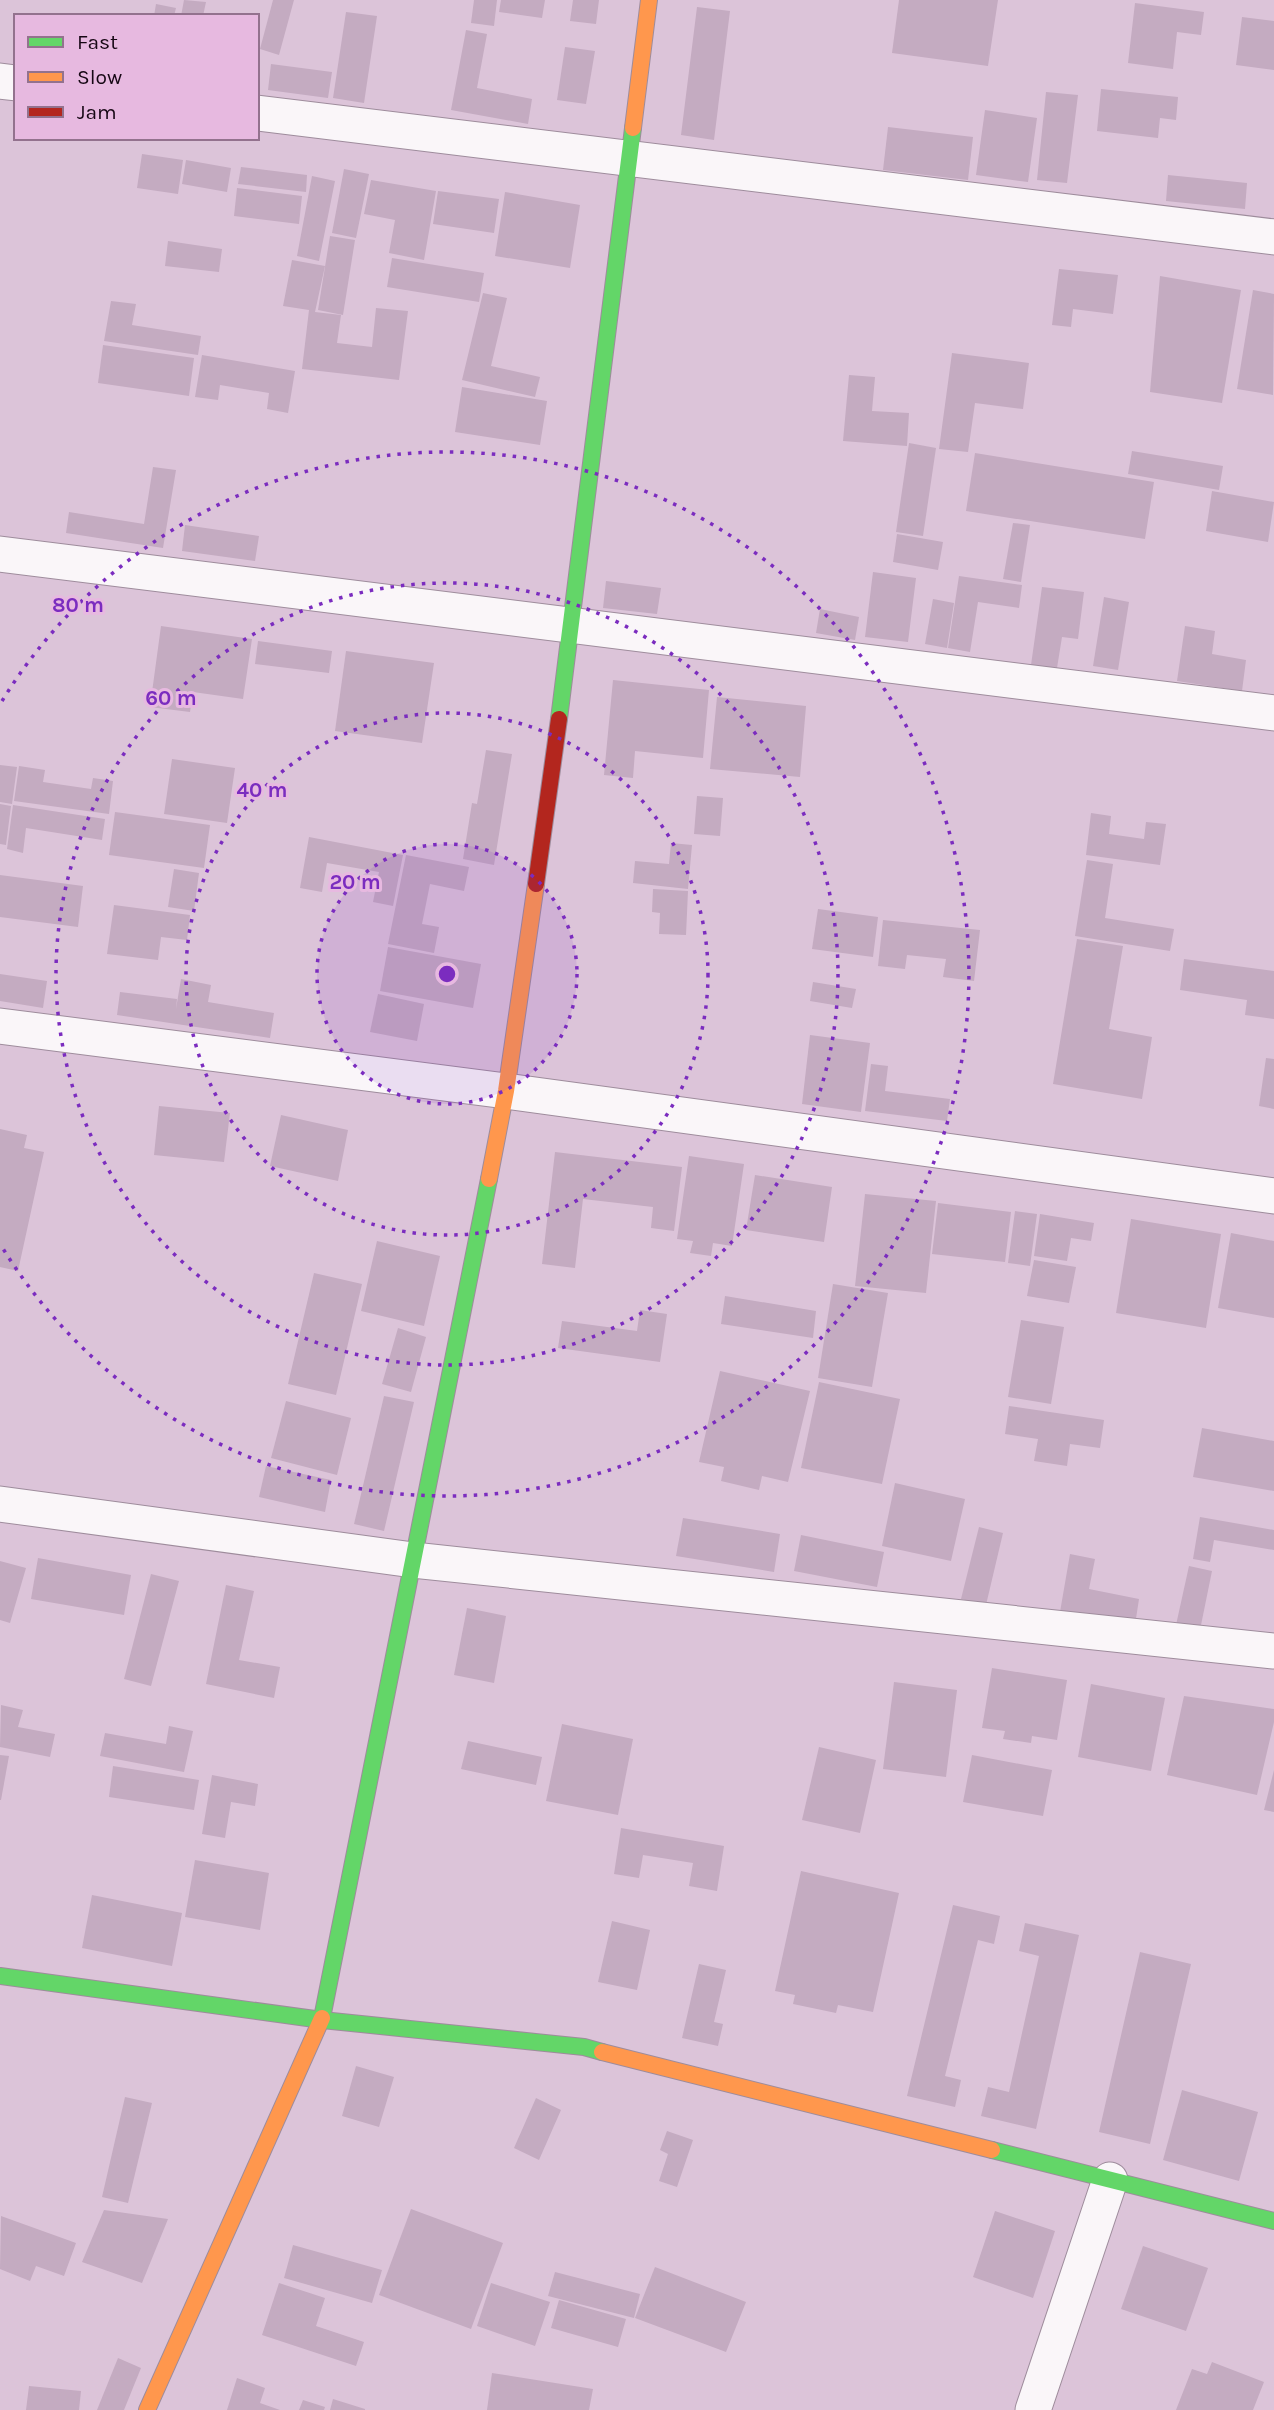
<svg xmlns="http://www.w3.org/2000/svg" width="1274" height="2410" font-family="Karla,sans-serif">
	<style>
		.building { fill: #c4abc1 }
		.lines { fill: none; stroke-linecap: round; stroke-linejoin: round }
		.street-casing { stroke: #9e8c9c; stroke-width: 37 }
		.fast-casing { stroke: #9e8c9c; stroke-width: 18 }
		.slow-casing { stroke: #9e8c9c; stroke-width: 18 }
		.jam-casing { stroke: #9e8c9c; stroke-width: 18 }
		.street { stroke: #faf6f9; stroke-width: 35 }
		.fast { stroke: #63d668; stroke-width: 16 }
		.slow { stroke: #ff974d; stroke-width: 16 }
		.jam { stroke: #b3261e; stroke-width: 16 }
		.ring { fill: none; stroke: #7b2cbf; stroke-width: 3.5; stroke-dasharray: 3.5 7 }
		.centre { fill: #7b2cbf; stroke: #e7b9e0; stroke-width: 3.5 }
		.ring-label { font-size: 21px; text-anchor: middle; font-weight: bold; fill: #7b2cbf; stroke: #e7b9e0; stroke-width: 6; stroke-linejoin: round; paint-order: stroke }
	</style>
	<rect width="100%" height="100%" fill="#dcc4d9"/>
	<!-- building -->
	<g class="building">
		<polygon points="184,0 206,2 203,16 181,16"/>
		<polygon points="273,0 294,0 279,55 260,49"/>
		<polygon points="474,0 497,0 494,26 471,23"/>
		<polygon points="501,0 545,0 542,18 499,12"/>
		<polygon points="573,0 599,0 596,24 570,21"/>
		<polygon points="899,0 998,0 988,66 892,53"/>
		<polygon points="1135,3 1204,12 1201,35 1177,32 1173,69 1128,63"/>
		<polygon points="156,4 176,8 174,16 154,16"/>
		<polygon points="697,7 730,11 714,140 681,135"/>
		<polygon points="346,12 377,16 364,103 333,98"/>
		<polygon points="1242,17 1274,21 1274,70 1236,65"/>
		<polygon points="466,30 487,34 477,88 532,99 528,124 451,110"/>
		<polygon points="565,47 595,51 586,104 557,100"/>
		<polygon points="271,64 332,72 328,98 268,90"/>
		<polygon points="1101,89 1178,97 1176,120 1160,118 1158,138 1097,131"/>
		<polygon points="1046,92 1078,95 1067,183 1037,180"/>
		<polygon points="985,110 1037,118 1028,182 976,175"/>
		<polygon points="888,127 973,137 968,180 883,170"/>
		<polygon points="142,154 183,160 178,194 137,188"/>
		<polygon points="186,160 231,168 227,192 182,184"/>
		<polygon points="241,167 307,175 306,192 238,184"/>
		<polygon points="344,169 369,174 356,238 332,233"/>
		<polygon points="1168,175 1247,183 1245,209 1166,201"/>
		<polygon points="312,176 335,181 319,261 297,256"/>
		<polygon points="371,180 436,191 424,260 389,253 395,220 364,214"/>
		<polygon points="237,188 302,196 299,224 234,216"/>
		<polygon points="438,191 499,199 494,233 433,224"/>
		<polygon points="505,192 580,205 570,268 495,256"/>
		<polygon points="330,236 355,240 343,315 318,310"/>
		<polygon points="168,241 222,249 219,272 165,266"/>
		<polygon points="392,258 484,273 479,302 387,287"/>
		<polygon points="292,260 325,266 315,312 341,315 337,343 372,347 376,308 408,311 399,380 302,369 309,310 283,306"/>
		<polygon points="1059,269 1118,275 1113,314 1073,309 1071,327 1052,325"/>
		<polygon points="1160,276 1241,290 1222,403 1150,392"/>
		<polygon points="1253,290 1274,294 1273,395 1237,389"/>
		<polygon points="483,293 507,298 491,366 540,377 535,397 462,380"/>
		<polygon points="111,301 136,304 132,325 201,336 198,355 104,341"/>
		<polygon points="103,345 194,358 189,396 98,383"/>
		<polygon points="952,353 1029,363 1023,409 975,403 968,452 939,449"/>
		<polygon points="202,355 295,371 288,413 267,409 269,393 220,385 218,400 195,397"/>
		<polygon points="849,375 875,377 872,411 909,413 907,446 843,441"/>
		<polygon points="462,387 547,401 540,445 455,432"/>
		<polygon points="909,443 936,448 923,536 896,532"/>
		<polygon points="1132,451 1223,466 1219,490 1128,474"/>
		<polygon points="975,453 1154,482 1145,539 966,511"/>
		<polygon points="153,467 176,470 163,548 66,533 69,512 144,524"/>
		<polygon points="1212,491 1274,502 1268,542 1206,531"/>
		<polygon points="1013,523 1030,525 1021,582 1003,579"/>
		<polygon points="185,525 259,536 255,561 182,551"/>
		<polygon points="897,534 943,542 938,570 893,562"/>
		<polygon points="873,572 916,578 908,642 865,637"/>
		<polygon points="959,576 1022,585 1019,608 978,602 970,652 948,648"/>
		<polygon points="606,581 661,588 657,614 603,608"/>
		<polygon points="1042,587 1084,592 1078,639 1062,637 1057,668 1031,665"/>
		<polygon points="1104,597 1129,602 1118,670 1093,666"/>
		<polygon points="933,599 954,603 947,648 925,644"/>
		<polygon points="820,609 859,617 855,640 816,633"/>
		<polygon points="161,626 252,639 243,699 193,692 190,712 150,707"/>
		<polygon points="1185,626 1215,631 1212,654 1246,660 1242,691 1177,681"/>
		<polygon points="258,641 332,651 329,673 255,664"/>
		<polygon points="346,651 434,663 422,743 335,731"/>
		<polygon points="613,680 709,690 703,758 635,751 633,778 604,775"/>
		<polygon points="717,697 806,706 800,777 710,769"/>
		<polygon points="486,750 512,754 494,865 463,859 472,803 477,804"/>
		<polygon points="172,759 235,768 227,823 164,814"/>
		<polygon points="0,765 17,767 12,804 0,802"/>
		<polygon points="19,766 45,770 43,782 91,789 93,778 113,781 109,814 14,801"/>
		<polygon points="697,796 723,798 720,836 694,834"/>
		<polygon points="0,804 11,806 6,845 0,844"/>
		<polygon points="13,805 105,819 102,840 26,828 23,853 7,849"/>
		<polygon points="115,812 210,825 204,868 109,855"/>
		<polygon points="1091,813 1111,816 1109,834 1144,839 1146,822 1166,824 1160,865 1086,855"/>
		<polygon points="309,837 403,855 393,906 373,902 379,872 327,863 322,892 300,888"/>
		<polygon points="671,843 692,845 688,889 633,883 635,861 669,864"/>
		<polygon points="406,855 469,867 464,891 430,884 422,924 439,927 434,953 388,944"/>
		<polygon points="1087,860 1113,864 1105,918 1174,929 1170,951 1075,936"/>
		<polygon points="174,869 199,873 194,911 168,907"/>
		<polygon points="0,875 83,886 78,927 0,917"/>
		<polygon points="653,889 688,891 686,935 659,934 660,913 652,912"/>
		<polygon points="114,905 190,915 187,940 161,937 158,960 107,954"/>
		<polygon points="818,909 878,917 873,957 812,949"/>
		<polygon points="883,920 980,930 974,981 943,977 946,959 907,955 905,969 878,966"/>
		<polygon points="1077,939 1123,946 1109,1029 1152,1037 1142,1099 1053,1084"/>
		<polygon points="388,947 481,964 473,1008 380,991"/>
		<polygon points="1184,959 1274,971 1274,1019 1245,1015 1247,1000 1180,990"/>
		<polygon points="0,974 47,981 43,1008 0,1001"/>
		<polygon points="181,979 211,985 208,1002 274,1013 270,1038 117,1015 120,992 177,999 176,1009"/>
		<polygon points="813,982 856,989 852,1008 810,1001"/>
		<polygon points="378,994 424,1004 417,1041 370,1032"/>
		<polygon points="810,1035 870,1043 861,1112 802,1104"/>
		<polygon points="1266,1058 1274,1059 1274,1109 1259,1106"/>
		<polygon points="871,1064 888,1066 885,1091 950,1099 947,1121 865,1111"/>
		<polygon points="159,1106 230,1113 224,1162 154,1155"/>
		<polygon points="281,1115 348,1130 338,1181 270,1166"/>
		<polygon points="0,1129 27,1135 24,1148 44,1152 18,1271 0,1267"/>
		<polygon points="555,1152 682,1167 674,1231 651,1228 653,1207 583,1199 575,1268 542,1264"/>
		<polygon points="689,1156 744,1164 732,1246 713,1243 711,1256 690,1253 693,1241 677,1239"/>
		<polygon points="755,1175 832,1187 824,1242 746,1230"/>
		<polygon points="865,1194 936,1201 926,1293 855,1286"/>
		<polygon points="938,1203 1011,1212 1005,1262 932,1254"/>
		<polygon points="1015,1211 1037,1214 1030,1266 1008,1263"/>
		<polygon points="1040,1214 1094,1223 1091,1241 1071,1238 1067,1261 1034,1256"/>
		<polygon points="1131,1219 1221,1234 1206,1328 1116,1313"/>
		<polygon points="1231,1233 1274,1241 1274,1318 1218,1308"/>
		<polygon points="377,1241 440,1256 424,1326 361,1311"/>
		<polygon points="1034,1260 1076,1267 1069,1303 1027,1296"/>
		<polygon points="314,1273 362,1284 336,1395 288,1384"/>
		<polygon points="833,1284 888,1293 872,1387 818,1378"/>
		<polygon points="725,1296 816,1311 813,1338 721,1324"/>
		<polygon points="640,1310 667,1314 660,1362 558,1348 562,1321 637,1331"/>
		<polygon points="1021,1320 1064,1327 1051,1404 1008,1397"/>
		<polygon points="398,1328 426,1337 411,1392 382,1384"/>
		<polygon points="720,1371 810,1391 788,1482 762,1476 759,1490 721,1481 724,1467 699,1462"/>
		<polygon points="819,1382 900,1399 882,1484 801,1468"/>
		<polygon points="384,1396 414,1402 384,1531 354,1524"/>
		<polygon points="286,1401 351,1418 337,1475 271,1458"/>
		<polygon points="1009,1406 1104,1420 1100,1448 1070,1444 1067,1466 1034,1461 1038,1439 1005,1434"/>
		<polygon points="1202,1428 1274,1441 1274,1491 1193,1477"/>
		<polygon points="266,1466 331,1480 325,1512 259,1497"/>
		<polygon points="895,1483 965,1499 951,1561 882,1546"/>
		<polygon points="1200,1517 1274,1530 1274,1550 1214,1540 1210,1562 1193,1559"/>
		<polygon points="683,1518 780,1534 774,1572 676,1556"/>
		<polygon points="979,1527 1003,1533 986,1605 961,1599"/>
		<polygon points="801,1535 884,1552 877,1587 794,1571"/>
		<polygon points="1070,1554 1095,1559 1089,1589 1139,1599 1135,1625 1060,1612"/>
		<polygon points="38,1558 131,1575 124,1615 31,1599"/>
		<polygon points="0,1561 26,1568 10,1623 0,1620"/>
		<polygon points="1189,1566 1212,1571 1200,1630 1176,1625"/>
		<polygon points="151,1574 179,1581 151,1686 124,1679"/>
		<polygon points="226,1585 254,1591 239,1660 280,1667 274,1698 206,1684"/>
		<polygon points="467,1608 506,1616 494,1683 454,1675"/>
		<polygon points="992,1668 1067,1680 1057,1740 1032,1736 1031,1743 1003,1739 1005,1731 982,1728"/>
		<polygon points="894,1682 957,1690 946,1777 883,1769"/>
		<polygon points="1091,1684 1165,1698 1151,1771 1078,1757"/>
		<polygon points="1184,1696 1274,1709 1274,1722 1257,1795 1167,1775"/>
		<polygon points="1,1705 23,1710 18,1727 55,1734 50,1757 0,1747"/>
		<polygon points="562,1724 633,1739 618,1815 546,1801"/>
		<polygon points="169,1726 193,1731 184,1772 100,1756 105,1733 166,1744"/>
		<polygon points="468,1741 542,1757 536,1785 461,1769"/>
		<polygon points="819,1747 876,1760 860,1833 802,1820"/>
		<polygon points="0,1755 9,1756 1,1800 0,1800"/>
		<polygon points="972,1755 1052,1770 1043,1816 963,1802"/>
		<polygon points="113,1766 199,1780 194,1810 109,1797"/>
		<polygon points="1274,1770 1274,1812 1264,1810"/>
		<polygon points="212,1775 258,1784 255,1806 231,1802 225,1838 202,1834"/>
		<polygon points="621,1828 724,1846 717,1891 689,1886 693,1863 643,1855 639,1878 614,1874"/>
		<polygon points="195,1860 269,1873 260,1930 185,1917"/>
		<polygon points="801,1871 899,1893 873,2012 838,2005 836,2013 793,2004 795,1995 775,1991"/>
		<polygon points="92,1895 182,1913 172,1966 82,1948"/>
		<polygon points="953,1905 1000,1916 994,1944 978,1940 945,2076 961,2080 955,2107 907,2096"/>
		<polygon points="612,1921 650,1930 637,1990 598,1982"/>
		<polygon points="1025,1923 1079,1935 1036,2129 981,2116 988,2087 1009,2092 1039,1956 1019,1951"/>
		<polygon points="1140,1952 1191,1964 1150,2144 1099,2132"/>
		<polygon points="699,1964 726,1970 714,2022 723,2024 718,2046 682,2038"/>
		<polygon points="356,2066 394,2077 379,2127 342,2116"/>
		<polygon points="1182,2090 1258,2112 1239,2181 1163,2160"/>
		<polygon points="125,2097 152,2103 128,2203 102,2197"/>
		<polygon points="536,2098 561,2110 539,2160 514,2148"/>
		<polygon points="667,2131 693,2140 677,2187 659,2181 668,2154 660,2150"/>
		<polygon points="411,2209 503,2243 471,2329 379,2295"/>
		<polygon points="104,2210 168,2219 142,2283 82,2262"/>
		<polygon points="995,2211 1055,2231 1033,2298 973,2277"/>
		<polygon points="1,2216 76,2243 64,2276 36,2266 30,2281 0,2269"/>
		<polygon points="293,2245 382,2270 372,2303 284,2278"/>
		<polygon points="1143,2246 1208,2268 1186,2331 1121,2309"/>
		<polygon points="655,2267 746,2302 726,2352 635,2318"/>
		<polygon points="555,2272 640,2294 634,2318 548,2296"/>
		<polygon points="279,2283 325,2298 316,2326 364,2342 356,2366 262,2335"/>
		<polygon points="491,2283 550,2302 535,2346 477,2326"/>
		<polygon points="559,2300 626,2319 618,2347 551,2328"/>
		<polygon points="118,2358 141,2368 124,2410 97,2410"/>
		<polygon points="1212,2362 1264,2382 1253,2410 1176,2410 1192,2369 1207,2374"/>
		<polygon points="492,2373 593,2389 589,2410 487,2410"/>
		<polygon points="237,2378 265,2388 260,2403 280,2410 227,2410"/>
		<polygon points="29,2386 81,2391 79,2410 26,2410"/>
		<polygon points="333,2399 365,2409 365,2410 330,2410"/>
		<polygon points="303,2400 325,2407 324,2410 299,2410"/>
	</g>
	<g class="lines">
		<!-- street casing -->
		<g class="street-casing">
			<g id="street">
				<polyline points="0,81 16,83"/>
				<polyline points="257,113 1274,237"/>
				<polyline points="0,554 1274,713"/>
				<polyline points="0,1026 506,1091 1274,1196"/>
				<polyline points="0,1504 413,1560 1274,1651"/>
				<polyline points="1033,2410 1110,2180"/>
			</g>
		</g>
		<!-- fast casing -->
		<g class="fast-casing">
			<g id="fast">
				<polyline points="559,719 633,128"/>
				<polyline points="0,1976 322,2020 584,2047 602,2052"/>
				<polyline points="322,2018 489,1179"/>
				<polyline points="992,2150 1274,2221"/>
			</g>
		</g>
		<!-- slow casing -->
		<g class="slow-casing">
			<g id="slow">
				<polyline points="633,128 649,0"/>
				<polyline points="489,1179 506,1091 536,884"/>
				<polyline points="602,2052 992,2150"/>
				<polyline points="147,2410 322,2018"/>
			</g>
		</g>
		<!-- jam casing -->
		<g class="jam-casing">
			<polyline id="jam" points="536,884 559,719"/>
		</g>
		<!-- street -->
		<use href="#street" class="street"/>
		<!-- fast -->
		<use href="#fast" class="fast"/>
		<!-- slow -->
		<use href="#slow" class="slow"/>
		<!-- jam -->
		<use href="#jam" class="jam"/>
	</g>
	<!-- distance rings -->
	<circle cx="447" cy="974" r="130" fill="#7b2cbf" fill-opacity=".12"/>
	<g class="ring">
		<circle cx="447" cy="974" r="130"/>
		<circle cx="447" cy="974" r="261"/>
		<circle cx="447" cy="974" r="391"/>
		<path d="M2 701A522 522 0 1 1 2 1247"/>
	</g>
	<circle cx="447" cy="974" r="10" class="centre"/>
	<g class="ring-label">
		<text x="78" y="612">80 m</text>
		<text x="171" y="705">60 m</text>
		<text x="262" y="797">40 m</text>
		<text x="355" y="889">20 m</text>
	</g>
	<!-- legend -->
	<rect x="14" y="14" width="245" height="126" fill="#e7b9e0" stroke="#93728e" stroke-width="2"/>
	<rect x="28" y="37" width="35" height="10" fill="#63d668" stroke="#93728e" stroke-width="2"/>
	<text x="77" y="49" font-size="21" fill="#160714">Fast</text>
	<rect x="28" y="72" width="35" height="10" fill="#ff974d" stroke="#93728e" stroke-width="2"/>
	<text x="77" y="84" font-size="21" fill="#160714">Slow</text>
	<rect x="28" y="107" width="35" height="10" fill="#b3261e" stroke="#93728e" stroke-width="2"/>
	<text x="77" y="119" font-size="21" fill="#160714">Jam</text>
</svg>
